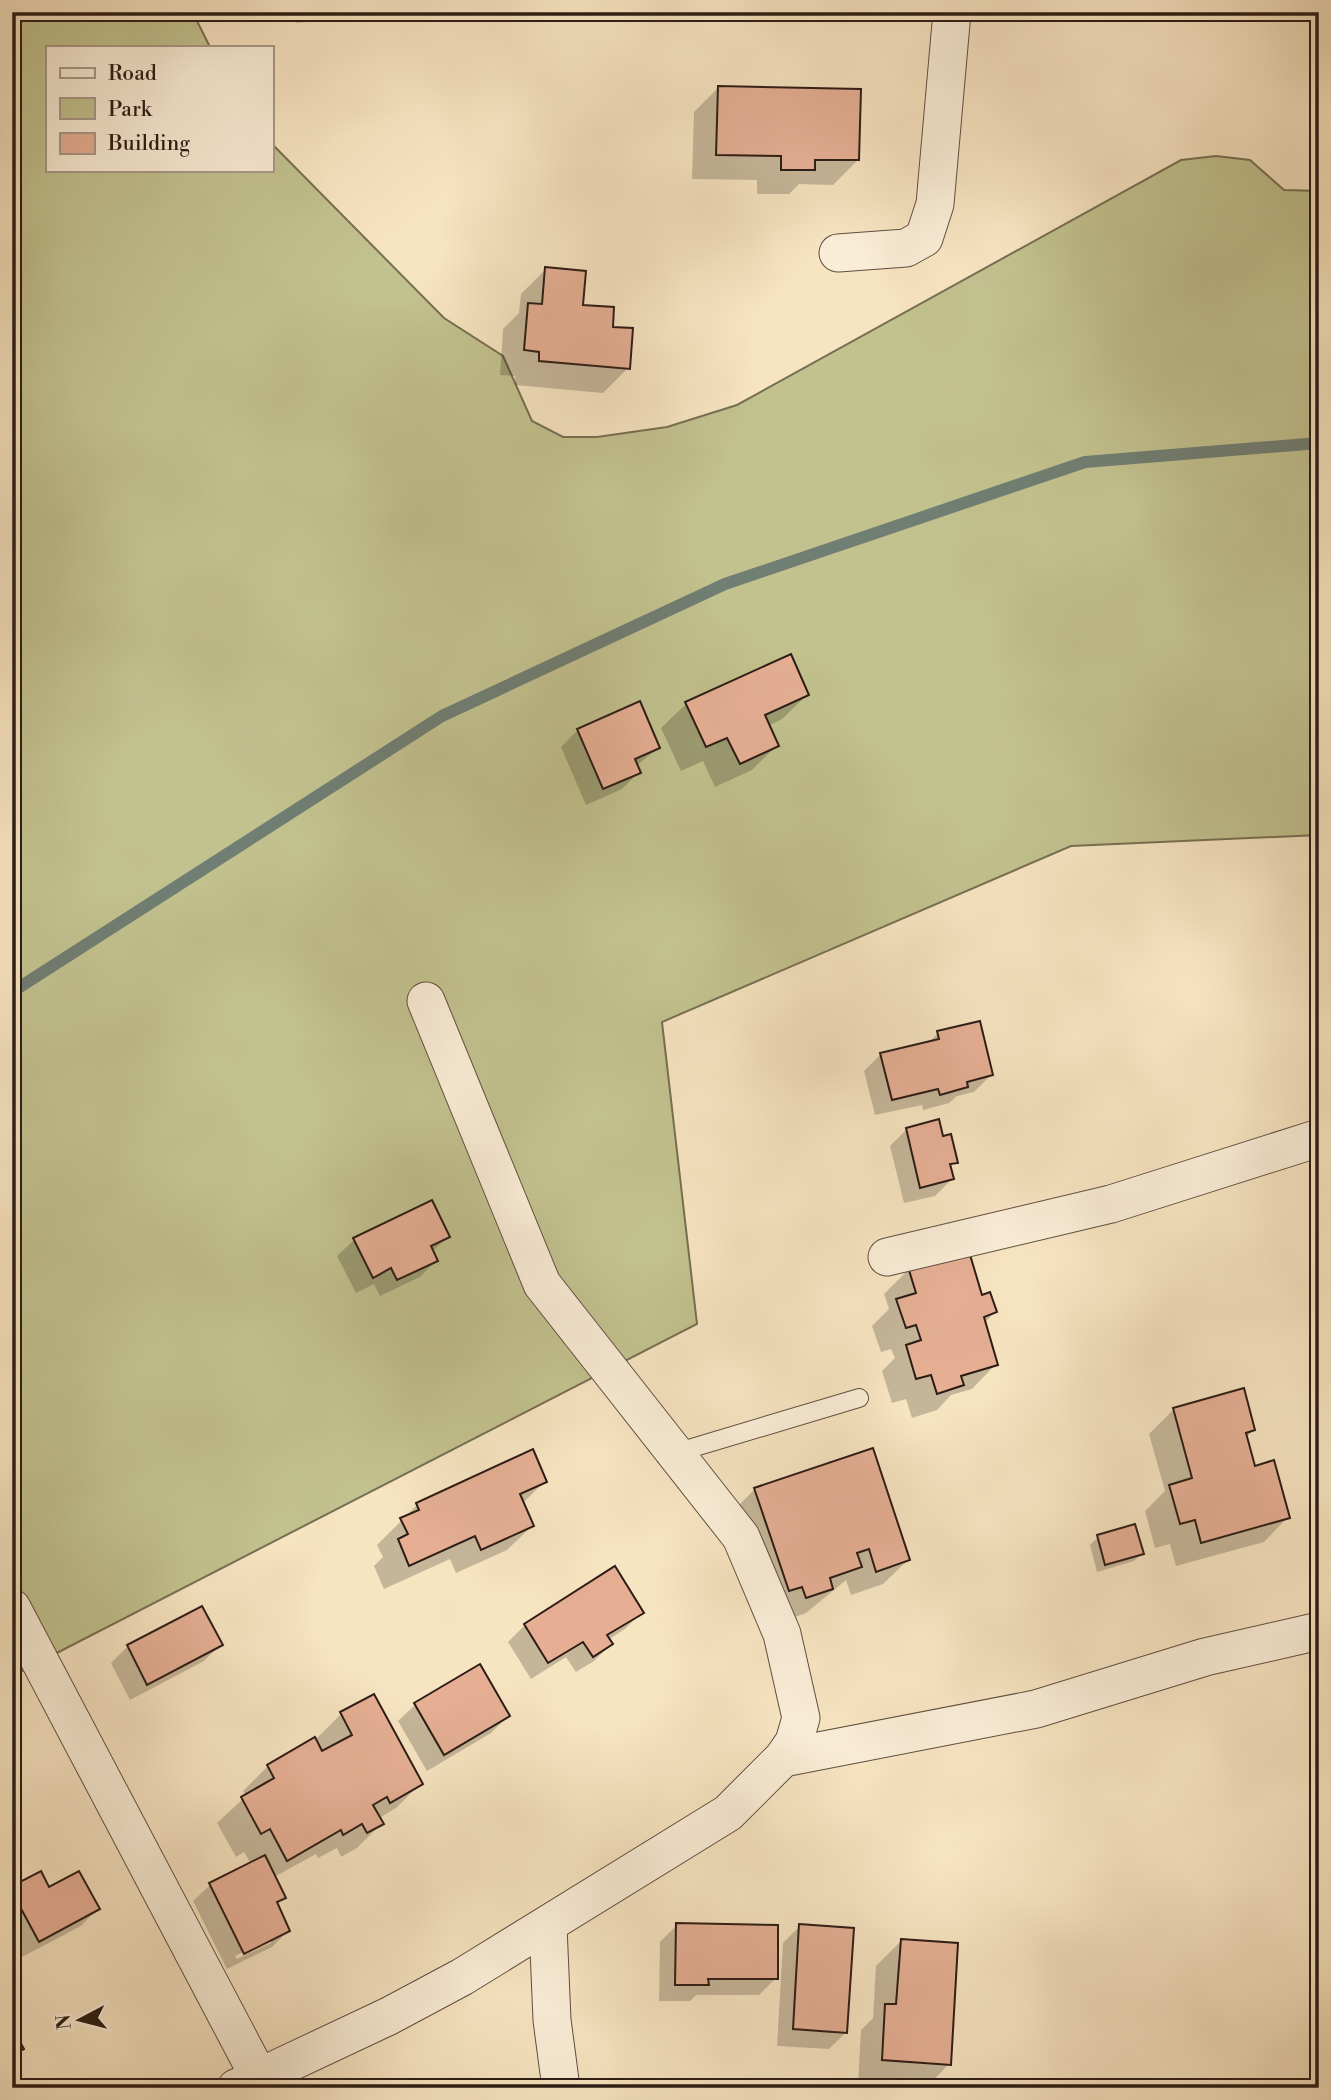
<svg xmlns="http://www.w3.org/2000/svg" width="1331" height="2100" font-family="'Libre Bodoni',serif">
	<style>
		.green { fill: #c2c28f; stroke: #776f52; stroke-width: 2 }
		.shadow { fill: #0003; fill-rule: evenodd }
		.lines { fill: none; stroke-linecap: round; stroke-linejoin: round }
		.stream { stroke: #707e73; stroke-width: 12 }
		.building { fill: #e6af94; stroke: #2c1c15; stroke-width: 2 }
		.lane-casing { stroke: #5f4e40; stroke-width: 20 }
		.street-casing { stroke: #5f4e40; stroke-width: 39 }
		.lane { stroke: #faedd7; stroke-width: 18 }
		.street { stroke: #faedd7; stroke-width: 37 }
	</style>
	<rect width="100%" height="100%" fill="#f7e4c1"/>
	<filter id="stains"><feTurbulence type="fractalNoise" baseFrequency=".00286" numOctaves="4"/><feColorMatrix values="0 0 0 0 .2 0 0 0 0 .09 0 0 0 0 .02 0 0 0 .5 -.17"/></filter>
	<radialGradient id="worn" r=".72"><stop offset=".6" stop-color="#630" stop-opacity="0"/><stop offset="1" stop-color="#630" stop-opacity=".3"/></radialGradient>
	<!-- green -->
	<polygon class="green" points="12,12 196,12 205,17 197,21 210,47 47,47 47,170 271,170 271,143 444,318 503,356 532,421 563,437 597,437 667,427 737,405 1181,160 1216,156 1250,160 1284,190 1319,191 1319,835 1071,846 662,1022 697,1324 12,1676"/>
	<!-- shadow -->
	<g class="shadow">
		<polygon points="295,12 356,12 351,18 296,23"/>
		<polygon points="719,87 858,160 833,185 799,184 789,194 757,194 757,180 692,179 694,112"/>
		<polygon points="546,269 581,306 611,329 628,368 603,393 515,385 515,376 500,375 503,329 519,313 521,294"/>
		<polygon points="790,656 807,695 782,719 768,726 777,745 752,770 715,787 703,761 681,771 661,728 686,704"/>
		<polygon points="578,730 658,748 636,766 639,772 622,789 586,805 561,747"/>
		<polygon points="938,1033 991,1075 974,1092 957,1096 949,1103 923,1110 922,1105 875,1115 864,1071 881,1054 928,1043"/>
		<polygon points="907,1129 941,1138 956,1162 949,1168 952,1179 935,1196 904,1203 890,1146"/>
		<polygon points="1319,1181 1319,1208 1314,1185"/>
		<polygon points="447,1237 432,1252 436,1261 420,1277 380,1296 374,1284 356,1293 337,1256 354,1240"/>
		<polygon points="909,1269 981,1297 995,1312 984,1323 996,1364 972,1389 951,1395 937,1410 912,1418 906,1399 892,1403 882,1371 895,1358 891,1349 881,1352 872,1326 889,1309 884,1294"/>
		<polygon points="1174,1409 1253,1430 1246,1438 1254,1468 1288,1517 1264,1542 1176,1566 1170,1544 1155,1548 1145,1511 1165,1491 1149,1434"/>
		<polygon points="545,1481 522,1504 532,1526 507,1550 456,1573 450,1559 384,1589 374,1566 383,1557 377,1545 417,1505"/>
		<polygon points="755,1489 908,1560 883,1584 851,1595 846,1580 806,1613 781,1622 730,1514"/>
		<polygon points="1098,1537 1142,1553 1134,1561 1097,1572 1090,1545"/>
		<polygon points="201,1608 220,1645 204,1661 130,1700 111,1663 128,1646"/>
		<polygon points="642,1612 625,1629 608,1640 611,1644 594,1661 576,1672 566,1657 531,1679 508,1642 525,1625"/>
		<path d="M373 1696 421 1783 396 1808 379 1818 382 1823 357 1848 341 1857 337 1848 318 1858 316 1854 274 1877 284 1897 276 1905 288 1931 272 1947 227 1969 193 1901 210 1885 251 1864 244 1852 236 1857 217 1823 246 1796 243 1791 268 1766 315 1740 341 1714ZM271 1939V1943L237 1959 235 1956Z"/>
		<polygon points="415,1705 508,1716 491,1733 427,1771 398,1721"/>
		<polygon points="12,1888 49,1890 97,1909 81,1926 22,1957 12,1939"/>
		<polygon points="677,1925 776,1978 759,1995 696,1995 690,2001 659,2001 660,1942"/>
		<polygon points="800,1926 846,2032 829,2049 777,2046 783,1943"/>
		<polygon points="901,1941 949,2064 926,2088 858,2084 861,2030 873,2018 876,1966"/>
	</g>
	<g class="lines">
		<!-- stream -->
		<polyline class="stream" points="12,992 442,716 725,584 1085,462 1319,443"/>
	</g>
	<!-- building -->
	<g class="building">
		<polygon points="718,86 861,89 859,160 815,160 815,170 781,170 781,156 716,155"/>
		<polygon points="545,267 586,271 583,305 614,307 613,327 633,328 630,369 539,361 539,352 524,350 528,303 542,304"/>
		<polygon points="791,654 809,695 765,715 779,746 740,764 727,738 706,747 685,702"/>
		<polygon points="640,701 660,748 635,759 641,773 603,789 577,729"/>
		<polygon points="980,1021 993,1075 967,1082 968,1087 940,1095 938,1089 892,1100 880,1053 939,1039 937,1031"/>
		<polygon points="939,1119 943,1136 951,1134 958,1163 950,1164 954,1179 920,1188 906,1128"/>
		<polygon points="432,1200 450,1237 431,1246 438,1261 397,1280 391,1268 373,1278 353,1238"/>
		<polygon points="968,1248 982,1295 990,1292 997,1312 984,1317 998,1365 961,1376 964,1385 937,1394 931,1375 916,1379 906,1345 921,1340 916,1325 906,1328 896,1299 916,1293 908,1267"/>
		<polygon points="1244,1388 1255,1430 1246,1433 1255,1466 1274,1460 1290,1518 1201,1543 1195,1520 1180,1524 1169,1485 1192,1478 1173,1408"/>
		<polygon points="873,1448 910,1560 876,1572 869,1549 857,1553 862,1567 830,1578 833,1589 806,1598 802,1587 789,1591 754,1488"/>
		<polygon points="533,1449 547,1482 520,1494 534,1526 481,1550 475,1536 409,1566 398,1539 408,1534 400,1518 419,1510 416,1503"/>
		<polygon points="1135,1524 1144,1554 1105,1565 1097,1535"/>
		<polygon points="615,1566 644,1613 607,1635 613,1644 593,1657 583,1642 548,1663 524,1624"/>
		<polygon points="202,1606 223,1645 147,1685 127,1645"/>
		<polygon points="480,1664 510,1716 444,1755 414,1703"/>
		<polygon points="374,1694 423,1784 390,1803 387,1797 373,1805 384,1824 367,1833 362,1824 343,1835 341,1830 287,1861 270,1829 261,1834 241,1797 274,1778 267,1765 315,1737 322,1751 352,1735 340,1712"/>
		<polygon points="265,1855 286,1898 277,1902 290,1931 244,1954 209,1883"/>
		<polygon points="41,1871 49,1887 79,1871 100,1909 39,1942 12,1892 12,1886"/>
		<polygon points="676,1923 778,1925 778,1979 708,1979 709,1985 675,1985"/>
		<polygon points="799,1924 854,1928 847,2033 793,2029"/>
		<polygon points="901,1939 958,1943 951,2065 882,2060 885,2004 896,2004"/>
		<polygon points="12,2027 24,2049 12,2055"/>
	</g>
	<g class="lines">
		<!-- lane casing -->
		<g class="lane-casing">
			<polyline id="lane" points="675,1453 859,1398"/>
		</g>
		<!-- street casing -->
		<g class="street-casing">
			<g id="street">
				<polyline points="838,253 906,248 924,238 935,204 952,12"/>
				<polyline points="887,1257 1111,1204 1319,1138"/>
				<polyline points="12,1608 259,2077"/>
				<polyline points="783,1758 1036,1709 1205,1657 1319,1631"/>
				<polyline points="548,1926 552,2020 561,2088"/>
				<polyline points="236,2088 389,2016 462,1977 728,1813 783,1758 794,1742 801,1718 782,1634 741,1537 542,1284 426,1001"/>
			</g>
		</g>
		<!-- lane -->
		<use href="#lane" class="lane"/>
		<!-- street -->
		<use href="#street" class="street"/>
	</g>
	<!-- margin -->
	<rect width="1331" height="2100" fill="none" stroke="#f7e4c1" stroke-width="42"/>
	<rect x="14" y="14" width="1303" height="2072" fill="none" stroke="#2c1c15" stroke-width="3.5"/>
	<rect x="21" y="21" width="1289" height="2058" fill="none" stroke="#2c1c15" stroke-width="2"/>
	<!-- legend -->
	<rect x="46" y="46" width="228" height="126" fill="#faedd7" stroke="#a89989" stroke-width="2"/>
	<rect x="60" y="68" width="35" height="10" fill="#faedd7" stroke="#a89989" stroke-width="2"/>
	<text x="108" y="80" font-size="21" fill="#2c1c15">Road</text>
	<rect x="60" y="98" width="35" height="21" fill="#c2c28f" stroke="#a89989" stroke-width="2"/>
	<text x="108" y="116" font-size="21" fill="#2c1c15">Park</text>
	<rect x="60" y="133" width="35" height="21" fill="#e6af94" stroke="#a89989" stroke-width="2"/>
	<text x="108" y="150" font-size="21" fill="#2c1c15">Building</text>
	<!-- north arrow -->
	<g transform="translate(80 2020) rotate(263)" stroke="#faedd7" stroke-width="5" paint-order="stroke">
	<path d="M0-5L12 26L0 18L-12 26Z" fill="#2c1c15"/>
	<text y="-10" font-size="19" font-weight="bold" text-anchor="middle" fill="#2c1c15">N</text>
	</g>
	<rect width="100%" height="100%" filter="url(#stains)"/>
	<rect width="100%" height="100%" fill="url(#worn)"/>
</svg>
